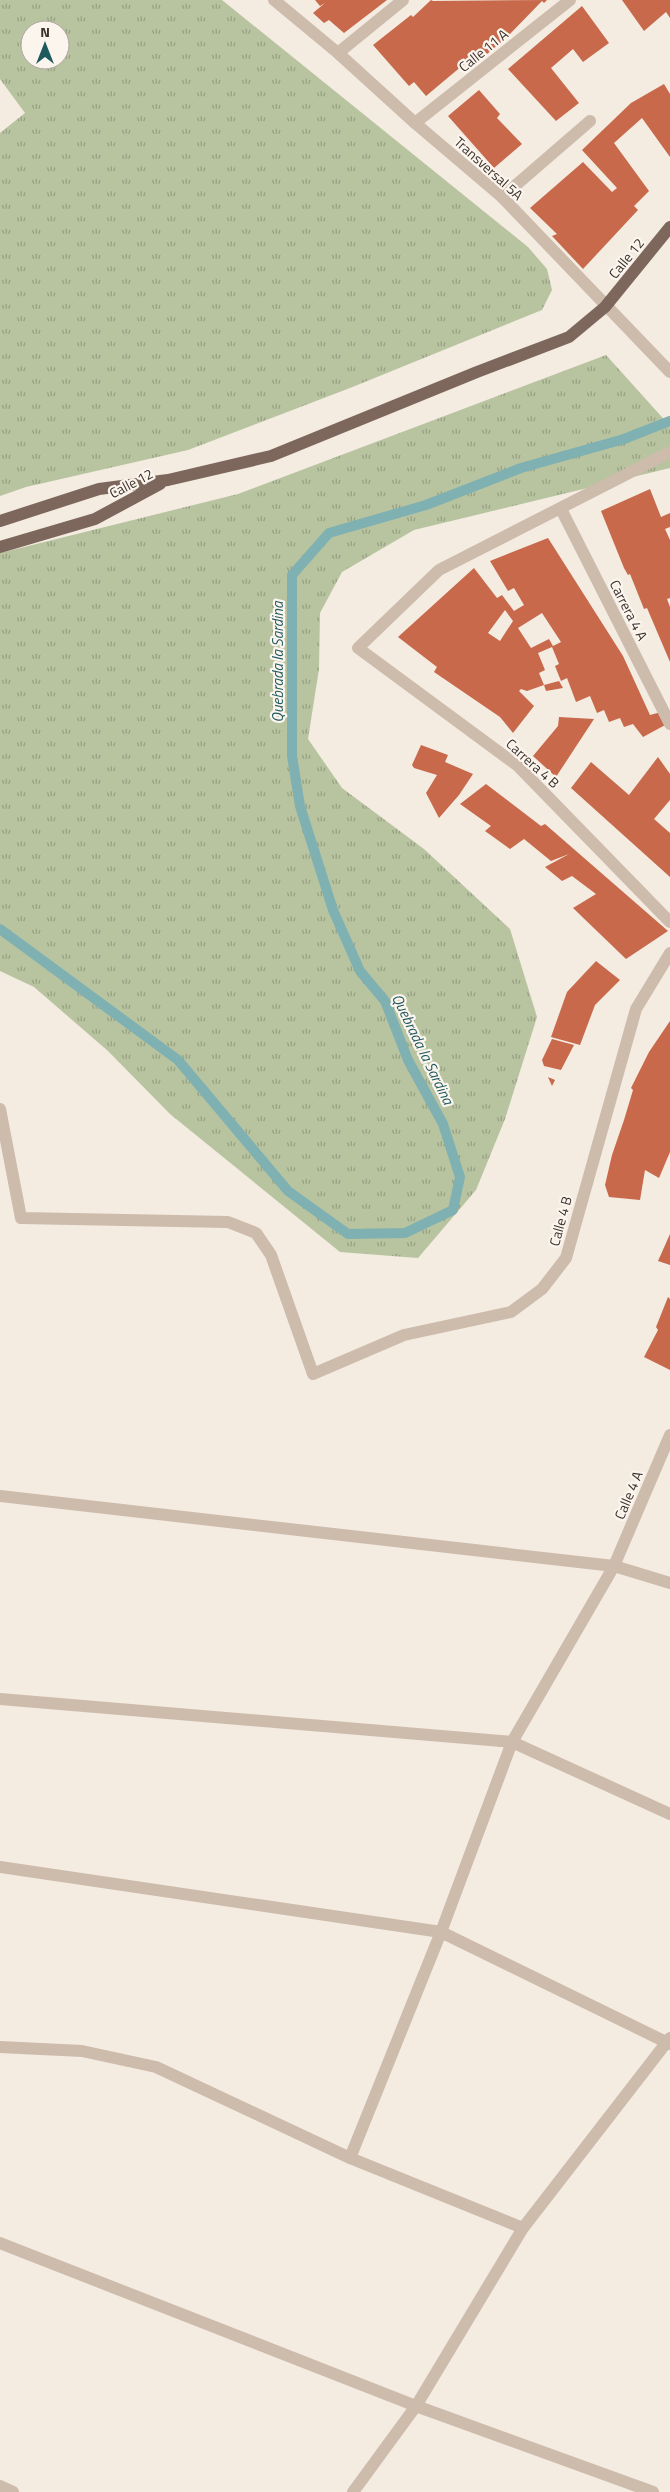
<svg xmlns="http://www.w3.org/2000/svg" width="670" height="2492" font-family="'Titillium Web',sans-serif">
	<style>
		.grass { fill: url(#grass-tufts); fill-rule: evenodd }
		.lines { fill: none; stroke-linecap: round; stroke-linejoin: round }
		.stream { stroke: #7fb0b2; stroke-width: 10 }
		.building { fill: #c8694b; fill-rule: evenodd }
		.minor { stroke: #cdbbac; stroke-width: 12 }
		.major { stroke: #7d675c; stroke-width: 12 }
		.labels { text-anchor: middle; dominant-baseline: central; stroke-width: 4.5; stroke-linejoin: round; paint-order: stroke }
		.street-label { font-size: 14px; fill: #3b302b; stroke: #fbf5ee }
		.water-label { font-size: 15px; font-style: italic; fill: #1f5a5e; stroke: #fbf5ee }
	</style>
	<defs>
		<pattern id="grass-tufts" width="24" height="20" patternUnits="userSpaceOnUse" patternTransform="scale(1.25)"><rect width="24" height="20" fill="#b8c4a0"/><path d="M3 7l-1-3M5 7V3M7 7l1-3M15 17l-1-3M17 17v-4M19 17l1-3" fill="none" stroke="#97a083"/></pattern>
	</defs>
	<rect width="100%" height="100%" fill="#f4ebe1"/>
	<!-- grass -->
	<g class="grass">
		<path d="M0 0H222L528 247 547 269 552 290 542 310 350 388 188 450 26 487 0 496V133L25 113 0 79ZM30 30H60V60H30Z"/>
		<polygon points="606,355 670,426 670,468 414,530 342,572 320,613 319,669 308,739 342,788 424,849 510,929 537,1017 505,1119 476,1190 418,1258 340,1252 170,1114 108,1051 34,987 0,971 0,553 238,494"/>
	</g>
	<g class="lines">
		<!-- stream -->
		<polyline class="stream" points="0,929 178,1060 288,1191 348,1234 405,1233 453,1210 460,1177 443,1124 408,1060 385,1001 360,971 333,910 300,806 292,756 292,575 329,533 426,505 521,468 624,439 670,421"/>
	</g>
	<!-- building -->
	<g class="building">
		<polygon points="315,0 387,0 344,33 329,20 324,23 313,13 325,3 320,6"/>
		<polygon points="431,0 433,1 547,0 544,3 542,1 506,38 487,54 484,51 463,65 426,96 414,82 409,86 373,45 411,15 413,17"/>
		<polygon points="622,0 670,0 670,18 666,12 644,31"/>
		<polygon points="582,6 609,43 583,62 573,49 551,68 579,103 556,121 508,69"/>
		<polygon points="664,84 670,94 670,157 642,118 614,143 649,191 634,206 638,210 583,269 552,236 557,234 530,208 583,162 612,192 617,188 582,150 631,103"/>
		<polygon points="479,90 500,114 497,118 522,144 494,168 448,116"/>
		<polygon points="650,489 661,517 670,513 670,527 665,529 670,540 670,598 667,599 670,607 670,662 647,608 644,609 630,574 628,575 624,568 601,511"/>
		<path d="M548 538 623 656 650 715 661 712 667 724 643 737 633 724 624 727 620 718 609 722 604 710 597 713 590 696 576 702 567 678 561 681 555 666 559 664 552 647 538 653 545 670 539 673 544 685 559 681 563 688 546 691 544 685 527 691 521 689 519 691 534 706 513 733 500 717 434 672 437 667 398 637 474 568 497 598 502 595 514 611 524 605 514 588 508 591 490 561ZM505 610 513 621 500 641 488 633ZM542 613 561 642 553 646 549 639 531 648 518 628Z"/>
		<polygon points="559,717 594,719 556,777 533,756 558,726"/>
		<polygon points="421,745 448,755 445,762 473,774 459,795 439,818 426,793 437,775 414,768 412,765"/>
		<polygon points="658,757 670,774 670,800 654,819 670,833 670,877 571,788 591,762 629,795"/>
		<polygon points="486,784 541,826 545,824 668,931 626,959 573,908 596,894 572,876 562,881 545,867 569,854 551,861 524,839 510,849 485,831 491,826 460,804"/>
		<polygon points="596,961 620,980 595,1005 580,1045 551,1037 567,992"/>
		<polygon points="670,1021 670,1152 659,1178 645,1170 640,1200 609,1197 605,1185 612,1155 624,1120 633,1090 631,1088 649,1052"/>
		<polygon points="552,1039 574,1045 561,1070 544,1066 542,1060"/>
		<polygon points="548,1077 555,1080 552,1086"/>
		<polygon points="670,1234 670,1265 658,1261"/>
		<polygon points="668,1297 670,1299 670,1370 644,1357 658,1330 656,1327"/>
	</g>
	<g class="lines">
		<!-- minor -->
		<g class="minor">
			<polyline points="274,0 338,53 415,123 502,197 670,372"/>
			<polyline points="338,53 403,0"/>
			<polyline points="415,123 570,0"/>
			<polyline points="502,197 590,121"/>
			<polyline points="670,452 439,570 358,648 518,766 670,922"/>
			<polyline points="561,509 670,724"/>
			<polyline points="0,1109 21,1218 228,1222 256,1233 271,1255 313,1374 404,1335 511,1312 542,1289 566,1258 636,1009 670,953"/>
			<polyline points="0,1496 614,1566 670,1583"/>
			<polyline points="0,1699 512,1742 670,1814"/>
			<polyline points="0,1867 441,1932 670,2044"/>
			<polyline points="0,2047 82,2051 156,2067 350,2158 523,2228"/>
			<polyline points="350,2158 441,1932 512,1742 614,1566 670,1435"/>
			<polyline points="0,2243 416,2406 653,2492"/>
			<polyline points="0,2486 13,2492"/>
			<polyline points="353,2492 416,2406 523,2228 670,2038"/>
		</g>
		<!-- major -->
		<g class="major">
			<polyline points="0,521 99,489 168,480 271,456 477,372 569,337 605,307 670,227"/>
			<polyline points="0,547 95,519 160,484"/>
		</g>
	</g>
	<g class="labels">
		<!-- street labels -->
		<g class="street-label">
			<text transform="translate(483 50) rotate(-39)">Calle 11 A</text>
			<text transform="translate(489 168) rotate(42)">Transversal 5A</text>
			<text transform="translate(626 258) rotate(-51)">Calle 12</text>
			<text transform="translate(131 483) rotate(-28)">Calle 12</text>
			<text transform="translate(629 610) rotate(63)">Carrera 4 A</text>
			<text transform="translate(533 763) rotate(42)">Carrera 4 B</text>
			<text transform="translate(560 1221) rotate(-75)">Calle 4 B</text>
			<text transform="translate(628 1495) rotate(-67)">Calle 4 A</text>
		</g>
		<!-- water labels -->
		<g class="water-label">
			<text transform="translate(277 662) rotate(-90)">Quebrada la Sardina</text>
			<text transform="translate(423 1049) rotate(64)">Quebrada la Sardina</text>
		</g>
	</g>
	<!-- north arrow -->
	<g transform="translate(45 45)"><circle r="24" fill="#fbf5ee" stroke="#aea6a0"/>
	<path d="M0-4L9 19L0 12L-9 19Z" fill="#1f5a5e"/>
	<text y="-8" font-size="14" font-weight="bold" text-anchor="middle" fill="#3b302b">N</text>
	</g>
</svg>
